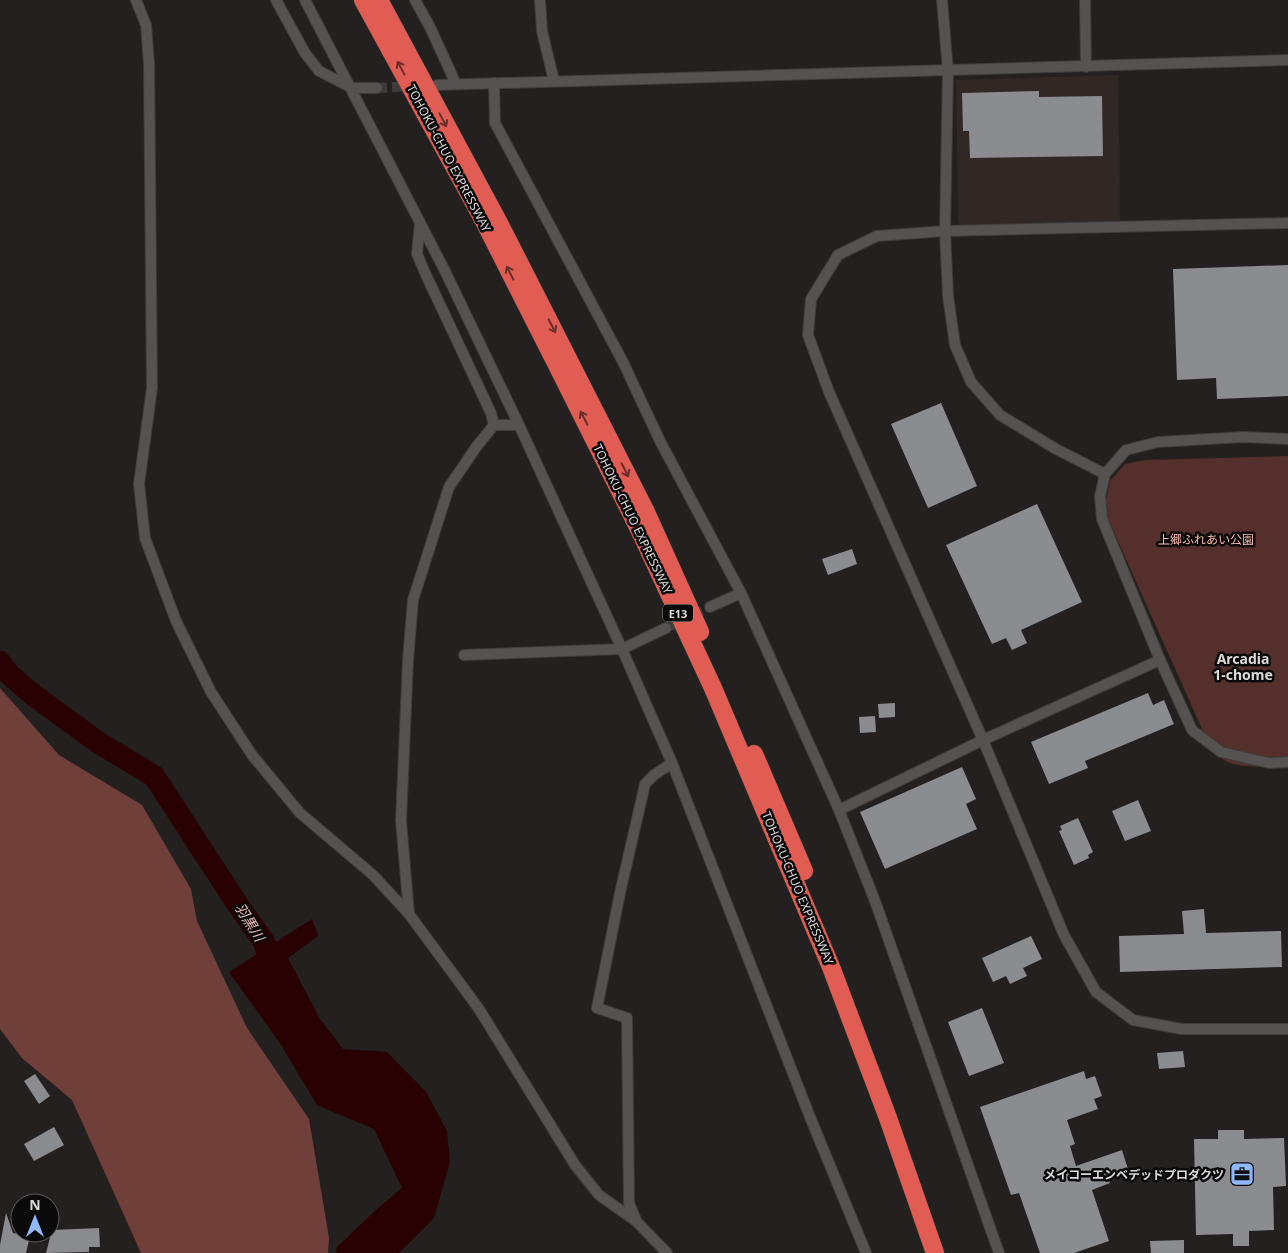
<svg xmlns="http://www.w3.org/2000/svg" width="1288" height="1253" font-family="'Noto Sans','Noto Sans JP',sans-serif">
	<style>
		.built { fill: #312725 }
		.green { fill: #552f2b }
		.forest { fill: #703f3a }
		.water { fill: #290102 }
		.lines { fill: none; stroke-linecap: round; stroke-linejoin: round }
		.river { stroke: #290102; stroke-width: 22 }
		.building { fill: #8a8c90 }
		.minor-tunnel { stroke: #3f3c3b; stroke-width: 10; stroke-dasharray: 10 5; stroke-linecap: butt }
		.minor-casing { stroke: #3f3c3b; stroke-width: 12 }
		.motorway-casing { stroke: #3f3c3b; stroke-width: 19 }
		.minor { stroke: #565251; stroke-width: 10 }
		.motorway { stroke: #e15d54; stroke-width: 18 }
		.oneway { stroke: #6b2f2b }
		.labels { text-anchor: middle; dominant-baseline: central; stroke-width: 5; stroke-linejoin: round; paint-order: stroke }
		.shield { fill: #0b0a0a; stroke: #9d9b9b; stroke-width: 1 }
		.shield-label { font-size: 11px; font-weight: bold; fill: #dcd9d9 }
		.street-label { font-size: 12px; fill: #dcd9d9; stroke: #0b0a0a }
		.park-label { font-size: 12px; fill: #fcb8b0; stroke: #0b0a0a }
		.poi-label { font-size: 12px; font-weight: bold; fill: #dcd9d9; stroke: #0b0a0a; text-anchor: end }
		.neighbourhood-label { font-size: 14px; font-weight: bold; fill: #dcd9d9; stroke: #0b0a0a }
		.water-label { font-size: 14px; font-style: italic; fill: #f4c1ba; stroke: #0b0a0a }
	</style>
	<rect width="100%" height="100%" fill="#23201f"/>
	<!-- built -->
	<polygon class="built" points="1118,75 1120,223 962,227 958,222 956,80"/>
	<!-- green -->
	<path class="green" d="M1288 456V765C1269 766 1241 770 1224 760 1219 757 1207 737 1203 731L1108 519 1106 500 1110 481 1125 464 1146 460Z"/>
	<!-- forest -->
	<polygon class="forest" points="0,688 59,755 142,805 191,889 197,921 247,1028 309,1119 329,1238 328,1253 141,1253 72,1100 22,1058 0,1029"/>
	<!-- water -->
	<polygon class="water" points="312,919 318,936 288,958 320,1019 343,1049 387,1052 426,1092 447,1131 450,1162 434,1218 399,1253 336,1253 337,1247 377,1209 402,1188 374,1129 317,1105 280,1043 229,972"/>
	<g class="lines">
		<!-- river -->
		<polyline class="river" points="0,662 9,674 32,694 99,743 154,776 236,902 264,942 270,958 267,979"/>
	</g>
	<!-- building -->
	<g class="building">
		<polygon points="1039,91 1039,97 1102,96 1103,156 970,158 969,131 963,131 962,93"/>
		<polygon points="1288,265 1288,396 1217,399 1216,378 1177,380 1173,269"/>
		<polygon points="941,403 977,486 928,508 891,424"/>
		<polygon points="1037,504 1082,602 1021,630 1027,643 1012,650 1006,638 992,644 946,545"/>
		<polygon points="852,549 857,564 828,575 822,559"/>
		<polygon points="1148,693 1153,705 1164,700 1174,724 1085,761 1088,768 1049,784 1031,742"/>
		<polygon points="895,703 895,717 879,718 878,704"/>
		<polygon points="875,716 876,732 860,733 859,717"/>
		<polygon points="962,767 976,799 966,804 977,829 885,869 860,812"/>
		<polygon points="1138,800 1151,831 1125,841 1112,811"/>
		<polygon points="1078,818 1093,852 1088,855 1089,858 1074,865 1059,831 1062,830 1060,826"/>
		<polygon points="1204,909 1206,933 1281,931 1282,967 1120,972 1119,936 1184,934 1182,911"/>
		<polygon points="1031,936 1042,959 1023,968 1027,976 1010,984 1006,976 993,982 982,958"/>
		<polygon points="982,1008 1004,1063 969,1076 948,1022"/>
		<polygon points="1183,1051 1185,1067 1159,1069 1157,1053"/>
		<polygon points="1084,1071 1086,1079 1095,1076 1102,1096 1094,1099 1098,1109 1067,1120 1075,1144 1070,1146 1076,1166 1122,1150 1128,1169 1108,1176 1110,1183 1092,1190 1109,1241 1074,1253 1040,1253 1019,1193 1011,1195 980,1107"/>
		<polygon points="35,1074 50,1096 39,1104 24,1081"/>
		<polygon points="54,1127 64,1145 34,1161 24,1144"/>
		<polygon points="1218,1130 1244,1130 1244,1139 1284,1138 1286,1186 1273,1187 1274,1230 1249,1231 1249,1246 1233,1246 1233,1234 1196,1235 1194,1139 1218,1139"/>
		<polygon points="6,1213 13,1233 30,1236 26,1253 0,1253 0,1245"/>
		<polygon points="99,1228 100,1247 89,1247 89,1252 46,1253 52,1230"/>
		<polygon points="1184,1240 1184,1253 1151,1253 1150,1241"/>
	</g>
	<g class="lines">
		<!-- minor-tunnel -->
		<g class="minor-tunnel">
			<polyline points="377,88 413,86"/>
			<polyline points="666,628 710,607"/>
		</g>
		<!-- minor casing -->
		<g class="minor-casing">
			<g id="minor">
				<polyline points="136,0 146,25 149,64 152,388 139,484 145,538 176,621 211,692 252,755 300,813 373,875 409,914 479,1009 575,1165 599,1195 636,1221 667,1253"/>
				<polyline points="276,0 305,53 319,71 352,88 377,88"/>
				<polyline points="305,0 445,271 519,425 622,649 672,763 810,1117 866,1253"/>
				<polyline points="415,0 430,27 456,84"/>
				<polyline points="540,0 542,31 554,81"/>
				<polyline points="942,0 948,71 945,231 948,296 955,345 971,382 1000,415 1056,449 1105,474"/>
				<polyline points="1085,0 1086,67"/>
				<polyline points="494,83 495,123 623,362 660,441 741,593 839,810 875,901 999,1253"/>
				<polyline points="437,85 1288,60"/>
				<polyline points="420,223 417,254 426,275 491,413 494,425"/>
				<polyline points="1288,223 945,231 877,236 838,255 811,299 808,335 829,392 983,740 1064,935 1096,992 1133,1020 1182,1029 1288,1029"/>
				<polyline points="1288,439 1243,437 1158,442 1126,450 1105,474 1100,496 1102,519 1160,660 1192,730 1221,752 1269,763 1288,762"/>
				<polyline points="710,607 741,593"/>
				<polyline points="464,655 622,649 666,628"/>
				<polyline points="839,810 983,740 1160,660"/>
				<polyline points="409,914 401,821 408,660 413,600 449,487 477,446 494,425 519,425"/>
				<polyline points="636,1220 629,1203 627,1018 597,1008 620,893 645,784 654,775 672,763"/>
			</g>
		</g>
		<!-- motorway casing -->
		<g class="motorway-casing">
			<g id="motorway">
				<polyline points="363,0 484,221 564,379 640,531 713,688 831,967 888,1118 935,1253"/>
				<polyline points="379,0 500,225 645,510 700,632"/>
				<polyline points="754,754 804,871"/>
			</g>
		</g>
		<!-- minor -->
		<use href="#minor" class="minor"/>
		<!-- motorway -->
		<use href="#motorway" class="motorway"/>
	</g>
	<!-- one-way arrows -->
	<defs><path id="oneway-shaft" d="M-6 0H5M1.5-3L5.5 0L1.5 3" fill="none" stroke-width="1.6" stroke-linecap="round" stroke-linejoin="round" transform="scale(1.25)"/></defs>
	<g class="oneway">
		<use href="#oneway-shaft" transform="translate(401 68) rotate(-118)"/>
		<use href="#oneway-shaft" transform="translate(443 120) rotate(62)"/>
		<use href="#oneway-shaft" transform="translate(510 273) rotate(-117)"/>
		<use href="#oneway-shaft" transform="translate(552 326) rotate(63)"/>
		<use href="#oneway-shaft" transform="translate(584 418) rotate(-117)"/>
		<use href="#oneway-shaft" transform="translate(625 470) rotate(63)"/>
	</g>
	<!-- icons -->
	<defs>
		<g id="office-square" transform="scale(1.25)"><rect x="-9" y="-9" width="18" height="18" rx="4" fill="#90b8fd" stroke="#0b0a0a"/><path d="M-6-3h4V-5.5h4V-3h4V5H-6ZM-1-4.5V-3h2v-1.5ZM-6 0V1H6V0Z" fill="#111"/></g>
	</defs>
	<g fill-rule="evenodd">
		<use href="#office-square" x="1242" y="1174"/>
	</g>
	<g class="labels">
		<!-- shield labels -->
		<rect class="shield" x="663" y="604.5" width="30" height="17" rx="4"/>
		<g class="shield-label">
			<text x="678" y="613">E13</text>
		</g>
		<!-- street labels -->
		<g class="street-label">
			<text transform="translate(449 158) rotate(62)">TOHOKU-CHUO EXPRESSWAY</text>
			<text transform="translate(633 519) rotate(64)">TOHOKU-CHUO EXPRESSWAY</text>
			<text transform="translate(798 888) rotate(67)">TOHOKU-CHUO EXPRESSWAY</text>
		</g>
		<!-- park labels -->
		<g class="park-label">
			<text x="1206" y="539">上郷ふれあい公園</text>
		</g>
		<!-- poi labels -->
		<g class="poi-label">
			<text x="1224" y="1174">メイコーエンベデッドプロダクツ</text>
		</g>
		<!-- neighbourhood labels -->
		<g class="neighbourhood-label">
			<text x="1243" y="658">Arcadia<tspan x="1243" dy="16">1-chome</tspan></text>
		</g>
		<!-- water labels -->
		<g class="water-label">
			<text transform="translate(250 922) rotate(58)">羽黒川</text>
		</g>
	</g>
	<!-- north arrow -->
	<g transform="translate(35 1218)"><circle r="24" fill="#0b0a0a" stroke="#5f5d5d"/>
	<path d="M0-4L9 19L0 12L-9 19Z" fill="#90b8fd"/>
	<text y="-8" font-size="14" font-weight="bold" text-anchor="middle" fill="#dcd9d9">N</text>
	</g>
</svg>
